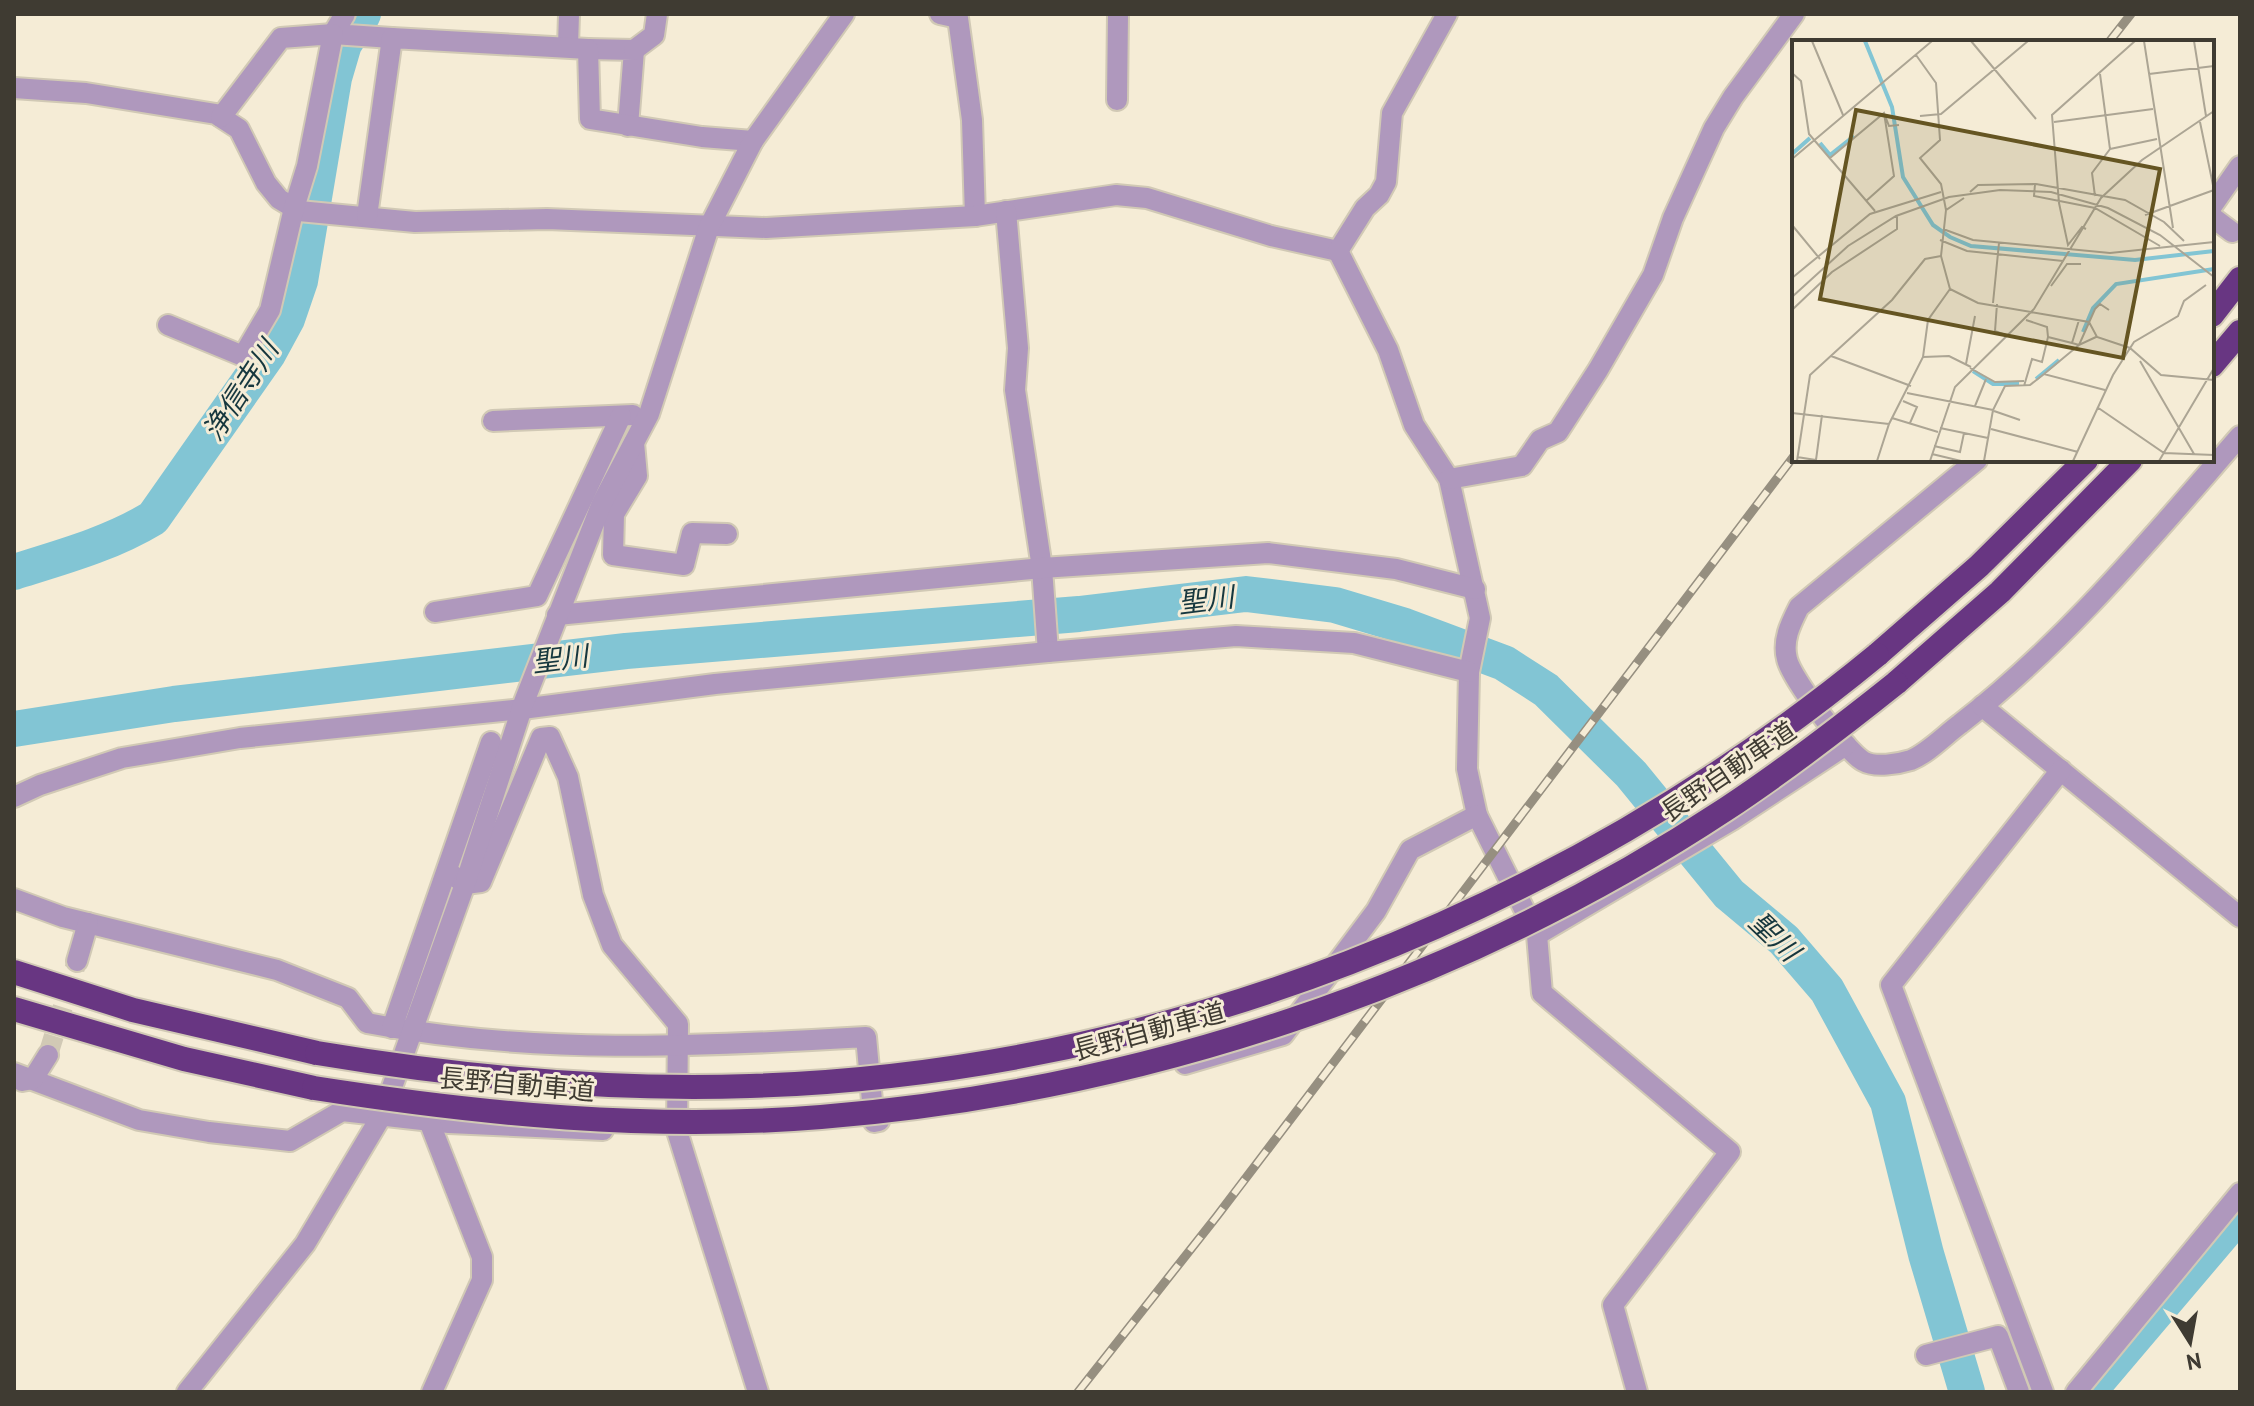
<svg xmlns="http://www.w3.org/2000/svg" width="2254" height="1406" font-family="'PT Sans','Noto Sans JP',sans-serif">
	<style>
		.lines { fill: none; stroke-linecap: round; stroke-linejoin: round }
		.river { stroke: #82c5d4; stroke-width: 36 }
		.minor-tunnel { stroke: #d1c9b5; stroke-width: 20; stroke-dasharray: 20 10; stroke-linecap: butt }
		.minor-casing { stroke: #d1c9b5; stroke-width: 24 }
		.highway-casing { stroke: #d1c9b5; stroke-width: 28 }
		.minor { stroke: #af98bd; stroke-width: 20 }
		.highway { stroke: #683682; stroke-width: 24 }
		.rail-casing { stroke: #968f80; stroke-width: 9 }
		.rail { stroke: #f5ecd6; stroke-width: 6; stroke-dasharray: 18; stroke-linecap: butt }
		.highway-bridge-casing { stroke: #d1c9b5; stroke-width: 28; stroke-linecap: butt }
		.highway-bridge { stroke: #683682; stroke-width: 24 }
		.labels { text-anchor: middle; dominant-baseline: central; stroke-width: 6; stroke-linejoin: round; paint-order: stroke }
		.street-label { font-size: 26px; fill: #3f3b32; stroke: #f5ecd6 }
		.water-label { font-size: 28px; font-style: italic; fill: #16373e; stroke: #f5ecd6 }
		.inset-river { fill: none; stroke: #82c5d4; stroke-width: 4 }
		.inset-road { fill: none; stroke: #aca594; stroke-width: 2 }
		.view { fill: #655522; fill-opacity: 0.15; stroke: #655522; stroke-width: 4 }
		.inset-edge { fill: none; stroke: #3f3b32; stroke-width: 4 }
	</style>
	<rect width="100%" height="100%" fill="#f5ecd6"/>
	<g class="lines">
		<!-- river -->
		<g class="river">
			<path d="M14 572C62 557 110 544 153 518L268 354 287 319 300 281 334 78 344 44 363 14"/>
			<polyline points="14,729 174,704 626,651 1079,614 1246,594 1335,605 1405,626 1504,663 1546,690 1631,774 1729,894 1784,940 1827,990 1888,1102 1926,1254 1967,1392"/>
			<polyline points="2088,1392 2240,1213"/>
		</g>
		<!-- minor-tunnel -->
		<polyline class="minor-tunnel" points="48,1055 77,961"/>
		<!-- minor casing -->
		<g class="minor-casing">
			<g id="minor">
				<polyline points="345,14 333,34 392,38"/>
				<polyline points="940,14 958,18 972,120 975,216"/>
				<polyline points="568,46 569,14"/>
				<polyline points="588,49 634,50 628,126"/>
				<polyline points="634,50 654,35 657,14"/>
				<polyline points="14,88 86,93 216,114 239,129 266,183 279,199 299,211 415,222 547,219 766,228 975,216 1116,195 1147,198 1271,236 1338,251"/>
				<polyline points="1117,100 1118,14"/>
				<polyline points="2212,206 2240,166"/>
				<polyline points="1006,211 1018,348 1015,390 1042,568 1048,652"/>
				<polyline points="367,216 392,38 588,49 590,119 702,137 753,141"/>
				<polyline points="2212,217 2232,232"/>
				<polyline points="1338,251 1388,350 1414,425 1449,479 1480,618 1469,672 1467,769 1477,815"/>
				<polyline points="1338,251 1365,208 1379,195 1386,182 1392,113 1447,14"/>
				<polyline points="168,325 243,356 270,310 294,208 307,166 333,34 281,38 221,117"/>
				<polyline points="493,421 633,415"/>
				<polyline points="634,443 637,476 614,514 613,555 684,565 692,533 727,534"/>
				<path d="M1977 460 1799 607C1791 623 1782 640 1787 659 1791 678 1846 751 1863 761 1875 768 1898 764 1911 760 1928 753 1945 735 1960 724 2066 642 2152 537 2240 436"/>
				<polyline points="1449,479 1522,466 1540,440 1558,432 1598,370 1653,275 1673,218 1714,128 1733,97 1794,14"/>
				<polyline points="435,612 537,596 621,416"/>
				<polyline points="557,615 1042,568 1268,553 1396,569 1475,589"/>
				<polyline points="1982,706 2240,917"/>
				<polyline points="14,797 40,785 122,758 240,738 522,709 715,684 1048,652 1236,636 1354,643 1469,672"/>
				<polyline points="447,871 465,884 481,882 541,738 550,737 568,777 593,895 612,945 678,1024 677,1131 758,1392"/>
				<path d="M14 899 63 917 277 970 348 998 367 1023C532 1055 699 1047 866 1037L874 1122 879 1121"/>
				<polyline points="1537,935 1732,820 1846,745"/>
				<polyline points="77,961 88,923"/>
				<polyline points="392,1028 491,742"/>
				<polyline points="1185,1064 1283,1035 1376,911 1410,850 1477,815 1537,935 1542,993 1730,1152 1613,1305 1637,1392"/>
				<polyline points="14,1073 139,1120 209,1132 290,1141 342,1111 449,1123 603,1130"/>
				<polyline points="22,1081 33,1079 48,1055"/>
				<polyline points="429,1121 482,1257 482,1280 432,1392"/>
				<polyline points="1926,1355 1998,1336 2019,1392"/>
				<polyline points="187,1392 305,1244 382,1115 465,884 524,702 602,503 649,414 709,227 753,141 844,14"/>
				<polyline points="2043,1392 1891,985 2061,770"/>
				<polyline points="2076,1392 2240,1193"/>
			</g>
		</g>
		<!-- highway casing -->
		<g class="highway-casing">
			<g id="highway">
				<polyline points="2212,315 2240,279"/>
				<polyline points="2212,365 2240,332"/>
				<polyline points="1877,655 1979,566 2086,460"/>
				<polyline points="1896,683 2000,592 2130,460"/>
				<polyline points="14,972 133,1010 317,1053"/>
				<polyline points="14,1009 184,1059 314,1088"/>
			</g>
		</g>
		<!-- minor -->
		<use href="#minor" class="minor"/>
		<!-- highway -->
		<use href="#highway" class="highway"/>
		<!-- rail casing -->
		<g class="rail-casing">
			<g id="rail">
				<polyline points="2109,42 2131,14"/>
				<polyline points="1078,1392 1217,1216 1794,456"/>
			</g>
		</g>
		<!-- rail -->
		<use href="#rail" class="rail"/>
		<!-- highway-bridge casing -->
		<g class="highway-bridge-casing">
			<g id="highway-bridge">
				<path d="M317 1053C461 1077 604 1091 750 1086 1158 1073 1563 914 1877 655"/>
				<path d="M314 1088C481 1114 651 1131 821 1117 1140 1091 1458 986 1726 809 1785 770 1841 727 1896 683"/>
			</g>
		</g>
		<!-- highway-bridge -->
		<use href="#highway-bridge" class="highway-bridge"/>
	</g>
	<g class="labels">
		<!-- street labels -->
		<g class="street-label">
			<text transform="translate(1728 771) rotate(-34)">長野自動車道</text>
			<text transform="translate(1149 1031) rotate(-15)">長野自動車道</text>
			<text transform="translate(517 1084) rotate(5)">長野自動車道</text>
		</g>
		<!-- water labels -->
		<g class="water-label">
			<text transform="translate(240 390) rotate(-57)">浄信寺川</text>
			<text transform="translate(1206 599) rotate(-7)">聖川</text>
			<text transform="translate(560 658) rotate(-7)">聖川</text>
			<text transform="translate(1775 936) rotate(44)">聖川</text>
		</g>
	</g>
	<!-- overview -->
	<g transform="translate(1792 40)">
		<rect width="422" height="422" fill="#f5ecd6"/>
		<path class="inset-river" d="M73 1 100 67 111 137 141 185 158 197 179 206 343 220 422 211M28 103 38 115 62 96M0 114 18 98M291 292 301 268 324 244 422 229M181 331 201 344H227M244 339 267 320"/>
		<path class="inset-road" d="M20 1 51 75M179 1 244 79M352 1 381 188M402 1 414 76M124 15 144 43 148 100 128 118 149 144 154 170 172 158M0 33 9 41 17 94 83 171M357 34 422 26M128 76 149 74 236 1M262 82 361 69M408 82 422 150M318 109 365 99M38 118 92 73 97 86 107 85M0 119 140 1M244 144 333 160 372 182 392 201M178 152 186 145 243 144 242 156 303 168 368 206M303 156 300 133 318 109 308 34M74 161 102 136 92 73M154 170 149 216 158 249 186 263 297 282 305 297 338 308 369 335 422 340M353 175 422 150M0 185 28 219M151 189 181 200 318 213 422 202M294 189 290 187 276 205 267 163 260 75 343 1M148 200 175 211 271 221M0 238 78 174 149 152M259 246 275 224H289M0 257 56 206 104 176 157 157 208 150 259 152 316 168 368 195 422 237M201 263 207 203M205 264 203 291 216 296M0 270 40 232 105 189V175M256 297 280 303 287 280M304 297 287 305 303 269 308 264 317 270M39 316 119 346M131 317 157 316 179 327M348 321 402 414M174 324 183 276M178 328 203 342 232 341M252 334 287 305 280 303M232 346 240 319 250 322 256 297 255 287 234 280M115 353 201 370M111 361 125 367 118 383M183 366 194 339M305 367 372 413 422 415M202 371 228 380M0 373 97 384M100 378 146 392M148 388 196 398M199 389 286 412M142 406 168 412 172 393M140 414 169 421M5 417 24 420 30 375M5 421 18 335 100 260 133 219 149 216M85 421 97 384 131 317 136 280 158 249M138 421 163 347 242 269 309 158 350 120 422 71M192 421 201 370 213 346 238 345 252 334 313 350M281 421 321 335 342 302 386 276 392 261 414 245M367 421 422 328"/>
		<path class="view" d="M64 70 368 129 331 318 28 259Z"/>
		<rect width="422" height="422" class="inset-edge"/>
	</g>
	<!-- border -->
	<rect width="2254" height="1406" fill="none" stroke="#3f3b32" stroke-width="32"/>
	<!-- north arrow -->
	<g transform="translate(2190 1342) rotate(169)" stroke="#f5ecd6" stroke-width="6" paint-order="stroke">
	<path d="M0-6L14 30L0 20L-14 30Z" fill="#3f3b32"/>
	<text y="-12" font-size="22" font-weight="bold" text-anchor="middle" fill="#3f3b32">N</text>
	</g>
</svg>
